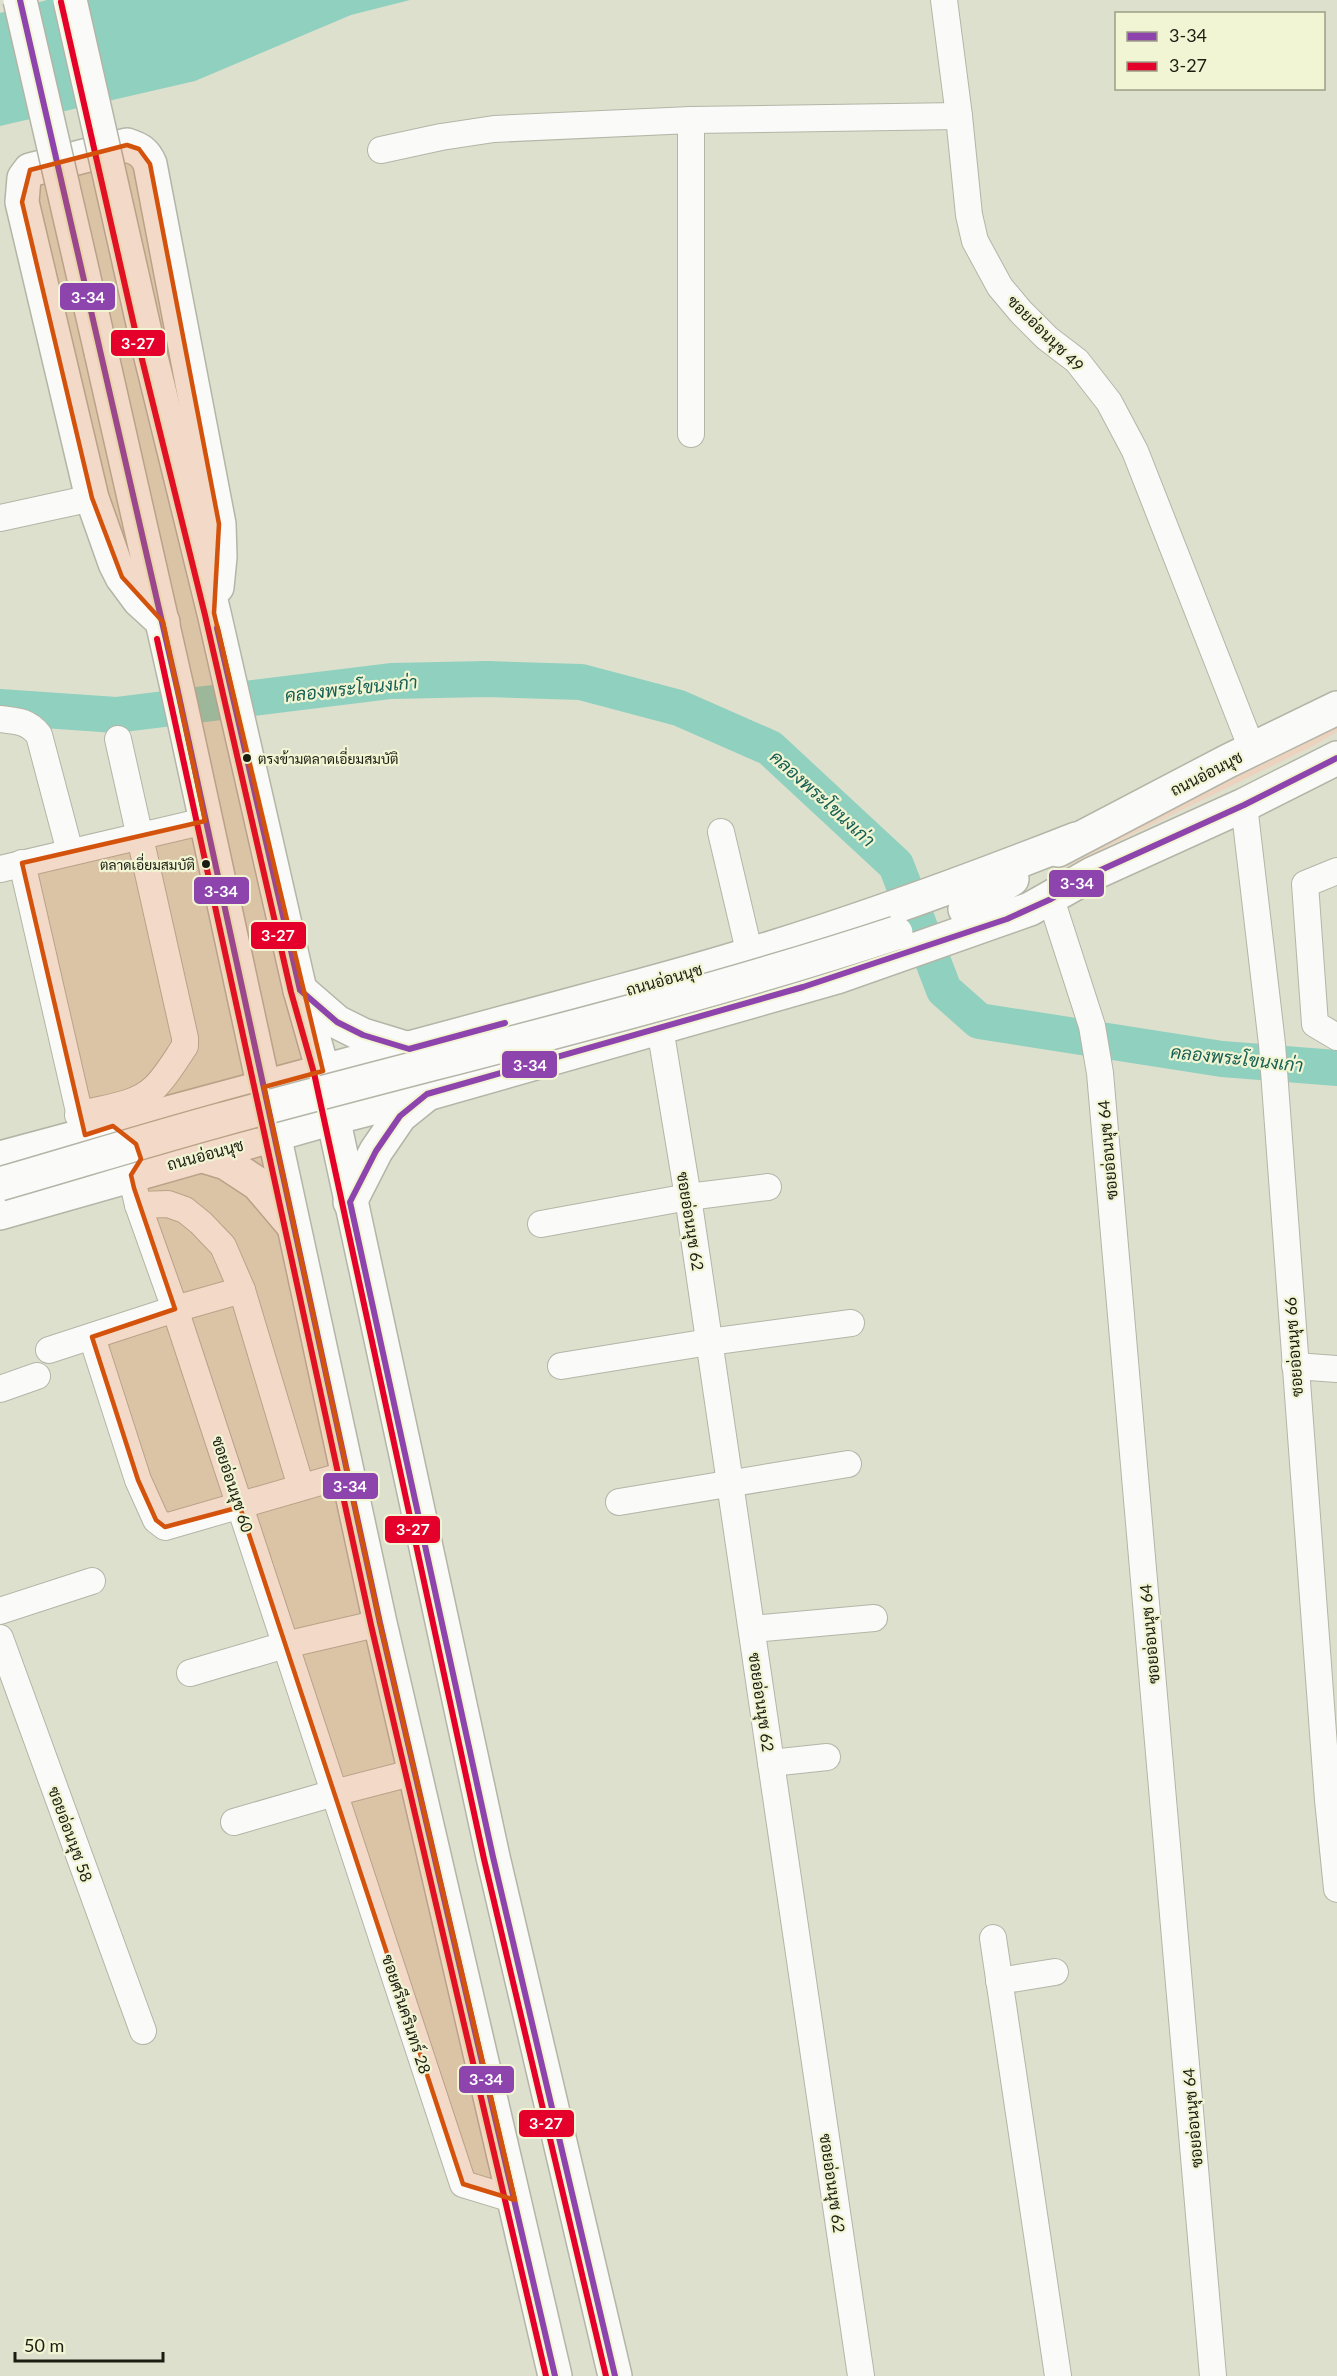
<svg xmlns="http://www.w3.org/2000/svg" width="1337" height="2376" font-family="Lato,Sarabun,sans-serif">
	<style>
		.green { fill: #ecd3bf }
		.water { fill: #90d0be }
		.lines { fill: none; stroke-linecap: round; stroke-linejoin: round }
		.river { stroke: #90d0be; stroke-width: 36 }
		.minor-casing { stroke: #b4b5a7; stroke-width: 28 }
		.major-casing { stroke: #b4b5a7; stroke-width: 36 }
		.minor { stroke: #fafaf8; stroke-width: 26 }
		.major { stroke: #fafaf8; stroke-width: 33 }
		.major-bridge-casing { stroke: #b4b5a7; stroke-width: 36; stroke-linecap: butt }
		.major-bridge { stroke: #fafaf8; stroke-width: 33 }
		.bus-1-casing { stroke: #f1f5d4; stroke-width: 10 }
		.bus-2-casing { stroke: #f1f5d4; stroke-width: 10 }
		.bus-1 { stroke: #8e44ad; stroke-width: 6 }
		.bus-2 { stroke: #e4002b; stroke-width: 6 }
		.marked { fill: #d4530c; fill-opacity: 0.2; stroke: #d4530c; stroke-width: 4.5; stroke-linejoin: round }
		.bus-dot { fill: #1c1d11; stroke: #f1f5d4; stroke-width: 2 }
		.labels { text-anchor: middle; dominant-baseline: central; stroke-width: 4.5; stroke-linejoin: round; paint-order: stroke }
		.bus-label { font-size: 14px; fill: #1c1d11; stroke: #f1f5d4; text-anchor: start }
		.street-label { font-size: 16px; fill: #1c1d11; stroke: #f1f5d4 }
		.water-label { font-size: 18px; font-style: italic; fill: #155f53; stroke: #f1f5d4 }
		.line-badge { stroke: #f1f5d4; stroke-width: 2 }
		.badge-label { font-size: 16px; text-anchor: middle; font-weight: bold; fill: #fff }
	</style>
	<rect width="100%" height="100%" fill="#dee0ce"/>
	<!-- green -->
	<polygon class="green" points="1337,722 1337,732 1315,745 1068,866 1066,860"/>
	<!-- water -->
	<polygon class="water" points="47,0 410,0 351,15 195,81 0,126 0,13"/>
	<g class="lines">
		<!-- river -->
		<polyline class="river" points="0,707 116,715 391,681 487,679 581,682 679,708 770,748 896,865 944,990 979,1021 1222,1059 1337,1068"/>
		<!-- minor casing -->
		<g class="minor-casing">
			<g id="minor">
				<polyline points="944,0 959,116 969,215 975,241 1000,287 1021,312 1047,338 1077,361 1109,402 1135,451 1252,749"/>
				<polyline points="691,120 691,434"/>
				<polyline points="381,150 441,137 494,129 691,120 959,116"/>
				<polyline points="0,518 92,498"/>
				<path d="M0 719C17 721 28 721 39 735L70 852"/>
				<polyline points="1244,805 1272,1044 1328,1800 1337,1889"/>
				<polyline points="721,832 750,955"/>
				<polyline points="22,863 83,1129"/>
				<polyline points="0,869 205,821"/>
				<polyline points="1337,871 1305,884 1315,1024 1337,1037"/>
				<polyline points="1051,899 1092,1026 1100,1073 1213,2376"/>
				<polyline points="660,1028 688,1197 861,2376"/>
				<path d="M78 1115C102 1108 136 1106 154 1088 166 1077 176 1059 185 1046V1038L118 739"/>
				<polyline points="131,1175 138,1205 175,1309 463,2184 515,2200"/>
				<polyline points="138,1205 168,1204 185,1210 201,1223 223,1246 242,1290 301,1487"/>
				<polyline points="541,1224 688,1197 768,1187"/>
				<polyline points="92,1337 138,1480 156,1520 165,1527 348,1474"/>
				<polyline points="49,1350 175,1309 242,1290"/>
				<polyline points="561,1366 709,1342 851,1323"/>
				<polyline points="1295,1366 1337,1369"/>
				<polyline points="0,1389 37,1376"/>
				<polyline points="619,1502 848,1464"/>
				<polyline points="0,1611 92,1581"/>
				<polyline points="752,1629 874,1618"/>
				<polyline points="0,1638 143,2031"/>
				<polyline points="190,1673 285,1645 380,1623"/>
				<polyline points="771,1763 827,1757"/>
				<polyline points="234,1822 334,1793 415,1772"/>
				<polyline points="993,1938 1058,2376"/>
				<polyline points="999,1981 1055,1972"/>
			</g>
		</g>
		<!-- major casing -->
		<g class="major-casing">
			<g id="major">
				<polyline points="147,341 214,613 300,990 323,1071 493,1857 615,2376"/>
				<polyline points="101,352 178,692 380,1623 555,2376"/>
				<path d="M163 622 139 600 122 577 115 563 92 498 22 202 24 178 30 170 127 145C139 149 145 152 150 164L219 524 220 557 217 587"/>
				<polyline points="1058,850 1228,761 1337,708"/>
				<polyline points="965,909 1012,879"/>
				<polyline points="300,990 337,1022 363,1035 409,1049"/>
				<polyline points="200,1155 226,1163 258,1184 292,1224"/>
				<path d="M0 1158C196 1104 393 1054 588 1000 643 985 697 971 751 954 861 921 969 881 1076 839"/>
				<polyline points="350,1202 376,1151 400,1116 426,1095"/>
				<polyline points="0,1213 333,1118 427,1094 837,977 1030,909 1092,874 1244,805 1337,758"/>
			</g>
		</g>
		<!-- minor -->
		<use href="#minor" class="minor"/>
		<!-- major -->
		<use href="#major" class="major"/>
		<!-- major-bridge casing -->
		<g class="major-bridge-casing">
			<g id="major-bridge">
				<polyline points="20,0 101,352"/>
				<polyline points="70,0 147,341"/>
				<path d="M0 1184C73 1163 147 1140 220 1120 446 1058 674 1006 896 933"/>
			</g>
		</g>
		<!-- major-bridge -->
		<use href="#major-bridge" class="major-bridge"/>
		<!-- bus-1 casing -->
		<g class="bus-1-casing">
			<g id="bus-1">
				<polyline points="20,0 178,692 380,1623 555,2376"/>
				<polyline points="217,628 300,990 337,1022 363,1035 409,1049 505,1023"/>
				<polyline points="615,2376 493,1857 350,1202 376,1151 400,1116 427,1094 803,987 1007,919 1051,899 1092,874 1244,805 1337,758"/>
			</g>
		</g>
		<!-- bus-2 casing -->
		<g class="bus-2-casing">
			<g id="bus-2">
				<polyline points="61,2 138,343 205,615 291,992 314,1073 484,1859 606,2376"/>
				<polyline points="157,639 371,1625 546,2376"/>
			</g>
		</g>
		<!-- bus-1 -->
		<use href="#bus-1" class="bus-1"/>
		<!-- bus-2 -->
		<use href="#bus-2" class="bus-2"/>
	</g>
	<!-- marked area -->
	<path class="marked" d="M127 145 139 149 150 164 219 524 214 613 323 1071 264 1087 380 1623 515 2200 463 2184 240 1507 165 1527 156 1520 138 1480 92 1337 175 1309 134 1188 131 1175 141 1159 136 1144 113 1126 85 1135 22 863 205 821 163 622 122 577 92 498 22 202 30 170Z"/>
	<!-- markers -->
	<g class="bus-dot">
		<circle cx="247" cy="758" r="5"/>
		<circle cx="206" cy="864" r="5"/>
	</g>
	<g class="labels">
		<!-- bus labels -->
		<g class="bus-label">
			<text x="258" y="758">ตรงข้ามตลาดเอี่ยมสมบัติ</text>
			<text x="195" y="864" text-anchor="end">ตลาดเอี่ยมสมบัติ</text>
		</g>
		<!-- street labels -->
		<g class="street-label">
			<text transform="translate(1046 333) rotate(45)">ซอยอ่อนนุช 49</text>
			<text transform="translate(1206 773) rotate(-27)">ถนนอ่อนนุช</text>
			<text transform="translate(664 979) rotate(-16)">ถนนอ่อนนุช</text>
			<text transform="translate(1107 1150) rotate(-95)">ซอยอ่อนนุช 64</text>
			<text transform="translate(205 1154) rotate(-15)">ถนนอ่อนนุช</text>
			<text transform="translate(691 1221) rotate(81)">ซอยอ่อนนุช 62</text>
			<text transform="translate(1293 1347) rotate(-94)">ซอยอ่อนนุช 66</text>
			<text transform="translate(233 1484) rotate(72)">ซอยอ่อนนุช 60</text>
			<text transform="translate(1149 1634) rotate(-95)">ซอยอ่อนนุช 64</text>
			<text transform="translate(762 1702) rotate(82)">ซอยอ่อนนุช 62</text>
			<text transform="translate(71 1834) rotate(70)">ซอยอ่อนนุช 58</text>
			<text transform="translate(407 2014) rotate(72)">ซอยศรีนครินทร์ 28</text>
			<text transform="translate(1192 2118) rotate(-95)">ซอยอ่อนนุช 64</text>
			<text transform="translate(833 2183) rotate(82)">ซอยอ่อนนุช 62</text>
		</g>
		<!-- water labels -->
		<g class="water-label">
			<text transform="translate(351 688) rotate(-6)">คลองพระโขนงเก่า</text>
			<text transform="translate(823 798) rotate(42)">คลองพระโขนงเก่า</text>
			<text transform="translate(1237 1058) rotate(6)">คลองพระโขนงเก่า</text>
		</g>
	</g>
	<g class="line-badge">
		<rect x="59" y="282" width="57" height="29" rx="6" fill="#8e44ad"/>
		<rect x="110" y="329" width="56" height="28" rx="6" fill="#e4002b"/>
		<rect x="1048" y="869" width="57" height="29" rx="6" fill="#8e44ad"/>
		<rect x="193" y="876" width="57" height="29" rx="6" fill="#8e44ad"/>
		<rect x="250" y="921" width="57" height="29" rx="6" fill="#e4002b"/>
		<rect x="501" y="1050" width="57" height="29" rx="6" fill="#8e44ad"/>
		<rect x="322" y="1472" width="57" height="28" rx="6" fill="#8e44ad"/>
		<rect x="384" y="1515" width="57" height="29" rx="6" fill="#e4002b"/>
		<rect x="458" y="2065" width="57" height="29" rx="6" fill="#8e44ad"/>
		<rect x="518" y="2109" width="57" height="29" rx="6" fill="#e4002b"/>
	</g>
	<g class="badge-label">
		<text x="88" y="303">3-34</text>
		<text x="138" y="349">3-27</text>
		<text x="1077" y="889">3-34</text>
		<text x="221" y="897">3-34</text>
		<text x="278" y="941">3-27</text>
		<text x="530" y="1071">3-34</text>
		<text x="350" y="1492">3-34</text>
		<text x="413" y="1535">3-27</text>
		<text x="486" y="2085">3-34</text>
		<text x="546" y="2129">3-27</text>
	</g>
	<!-- legend -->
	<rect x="1115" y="12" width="210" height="78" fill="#f1f5d4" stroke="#9c9f86" stroke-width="1.5"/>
	<rect x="1127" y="32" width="30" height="9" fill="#8e44ad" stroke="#9c9f86" stroke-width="1.5"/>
	<text x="1169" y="42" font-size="18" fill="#1c1d11">3-34</text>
	<rect x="1127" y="62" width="30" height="9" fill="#e4002b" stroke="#9c9f86" stroke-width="1.5"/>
	<text x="1169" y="72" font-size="18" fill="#1c1d11">3-27</text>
	<!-- scale -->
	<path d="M15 2352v9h148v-9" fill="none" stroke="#1c1d11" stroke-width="3"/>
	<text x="24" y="2352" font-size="18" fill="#1c1d11" stroke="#f1f5d4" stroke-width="4.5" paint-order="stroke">50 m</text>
</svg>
